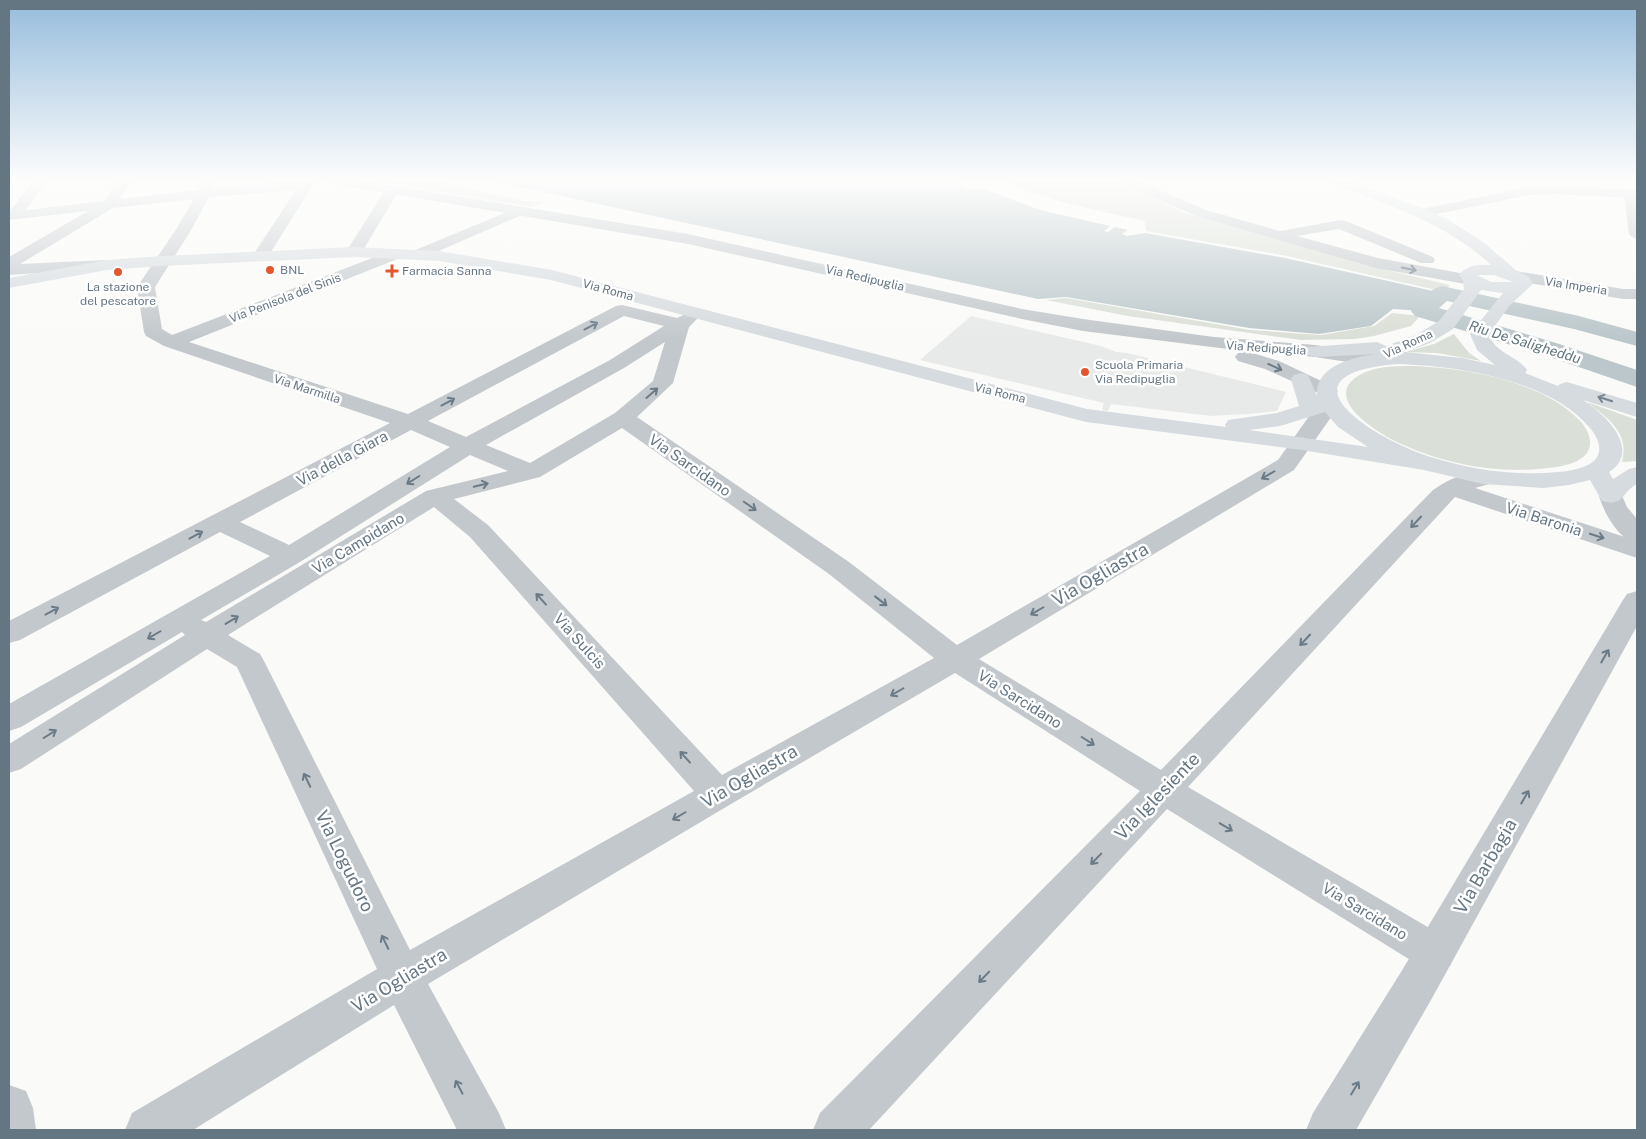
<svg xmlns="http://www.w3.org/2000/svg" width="1646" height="1139" font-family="'Public Sans',sans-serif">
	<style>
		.built { fill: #e8e9e9 }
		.green { fill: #dadfd7 }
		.water { fill: #bbc7cb }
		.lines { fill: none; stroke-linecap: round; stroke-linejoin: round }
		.canal { fill: #bbc7cb; fill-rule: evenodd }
		.minor { fill: #c3c8cc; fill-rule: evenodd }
		.tertiary { fill: #c3c8cc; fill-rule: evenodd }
		.secondary { fill: #d6dbdf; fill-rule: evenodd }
		.oneway { stroke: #6a7a87 }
		.oneway2 { stroke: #768591 }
		.poi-dot { fill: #e4572e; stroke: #fff; stroke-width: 2 }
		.labels { text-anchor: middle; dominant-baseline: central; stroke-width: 5; stroke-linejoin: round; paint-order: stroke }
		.far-poi-label { font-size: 12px; fill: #657683; stroke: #fff; text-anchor: start }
		.far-street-label { font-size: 12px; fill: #657683; stroke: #fff }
		.far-water-label { font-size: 14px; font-style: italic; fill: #60757c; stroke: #fff }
		.street-label { font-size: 15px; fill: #657683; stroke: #fff }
		.near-street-label { font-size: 18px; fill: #657683; stroke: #fff }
	</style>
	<rect width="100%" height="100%" fill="#fafaf8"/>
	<!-- built -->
	<polygon class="built" points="971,316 1101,346 1116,352 1127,353 1286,392 1277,411 1248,414 1211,416 1111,404 1108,411 1102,410 1104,403 920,360"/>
	<!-- green -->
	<g class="green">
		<polygon points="367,180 430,180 524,201 543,202 532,207"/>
		<path d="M1000 180H1116L1185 213 1387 270 1450 285 1445 292 1287 256 1146 231 1145 221C1094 210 1048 201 1000 180Z"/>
		<polygon points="1066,298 1250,330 1321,335 1374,326 1392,313 1420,316 1411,326 1374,336 1354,339 1301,340 1128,316 1046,300"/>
		<polygon points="1454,334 1469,353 1481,361 1437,353 1405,352 1434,344"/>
		<path d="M1413 366C1466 368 1545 381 1582 423 1588 431 1593 441 1588 451 1582 463 1561 467 1548 468 1497 475 1439 463 1393 440 1374 430 1323 398 1358 376 1373 366 1395 366 1413 366Z"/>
		<path d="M1587 402 1637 420V461L1622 462C1630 433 1608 418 1587 402Z"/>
	</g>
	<!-- water -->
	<polygon class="water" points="487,180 960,180 959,185 971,190 982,188 1040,210 1110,226 1104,231 1108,232 1115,227 1128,230 1122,234 1127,236 1145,233 1285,258 1442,293 1423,311 1393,309 1371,326 1319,334 1249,328 1066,297 1038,299"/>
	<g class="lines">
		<!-- canal -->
		<path class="canal" d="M1442 286 1579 316 1637 332V346L1574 329 1447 301 1439 308 1556 343 1637 370V387L1538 353 1415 316 1411 311C1419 301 1430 289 1442 286Z"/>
		<!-- minor -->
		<g class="minor">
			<path d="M34 180H48L26 210 105 201 117 180H131L120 199 198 190 202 180H216L213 188 316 180 269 255 267 258H255L253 255 296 190 209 197 190 232 155 287 162 329 172 335 393 250H405L407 253 405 256 189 342 408 414 616 306 622 305 677 318 688 313 695 315 697 319 689 327 673 383 637 417 849 562 957 645 1278 460 1322 398 1330 397 1338 398 1341 403 1294 470 979 659 1161 770 1432 491C1448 479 1475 467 1496 472L1499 477 1496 482 1475 488 1637 541V558L1455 497 1188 787 1450 940 1456 953 1450 966 1435 972 1420 966 1167 809 869 1130H813L820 1113 1140 791 955 673 731 804 428 984 499 1113 506 1130H457L394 1005 193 1130H125L132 1113 377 969 237 667 207 649 21 769 9 773V744L185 635 182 632 21 727 9 731V704L270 556 220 532 20 640 9 643V621L390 423 164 346 146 336 144 332 137 287 175 231 194 199 113 208 20 264 105 260 111 262 113 265 111 268 9 275V257L88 211 9 220V212ZM624 316 664 326 610 360 466 437 428 421ZM665 342 653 381 615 413 530 463 486 445 624 368ZM622 428 829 574 934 658 722 775 488 525 454 499 540 477ZM411 430 450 447 289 545 240 522ZM470 455 508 471 426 491 206 622 201 620 300 562ZM434 507 470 537 694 791 410 950 264 661 260 654 228 635Z"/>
			<polygon points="1119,180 1137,180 1206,210 1280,231 1341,220 1346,221 1433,257 1435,260 1433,263 1421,263 1339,229 1297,236 1378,258 1471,275 1477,276 1480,280 1477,284 1471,285 1376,268 1272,238 1196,216 1121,183"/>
			<polygon points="392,186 399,190 362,252 360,255 348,255 346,252 387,187"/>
			<polygon points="1553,186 1631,190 1636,191 1637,195 1631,198 1553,194 1530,195 1422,217 1417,216 1415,213 1417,210 1422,209 1530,187"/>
			<polygon points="519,207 524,208 526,211 524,214 425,257 413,257 411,254 413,251"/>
			<polygon points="9,1085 26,1091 33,1108 36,1130 9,1130"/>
		</g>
		<!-- tertiary -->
		<g class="tertiary">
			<polygon points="327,180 358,180 688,234 1022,309 1083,319 1214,337 1315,345 1374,354 1381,356 1384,360 1381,364 1374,366 1315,357 1246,351 1279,361 1334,387 1338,391 1334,395 1327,397 1265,369 1238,361 1235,357 1238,353 1244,351 1083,331 1022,319 688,244 334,184"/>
			<polygon points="1631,190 1637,193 1637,239 1632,237 1629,234 1624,194"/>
			<polygon points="1516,271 1623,289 1637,289 1637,299 1623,299 1510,280 1508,276 1510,272"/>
			<path d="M1611 489 1620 491 1627 507 1637 519V544C1619 540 1604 513 1599 496L1602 491Z"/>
			<polygon points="1637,591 1637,626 1431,1000 1356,1130 1306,1130 1313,1113 1401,972 1623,600 1627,594"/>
		</g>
		<!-- secondary -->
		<path class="secondary" d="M1328 180H1347L1417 206 1447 219 1483 242 1517 271 1529 277 1533 284 1510 305 1489 334C1495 354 1517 355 1527 370L1525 373 1558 386 1560 384 1567 382 1637 403V417L1583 400C1604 413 1643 450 1609 472L1613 479 1629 469 1637 467V484C1621 492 1625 507 1602 501L1590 480 1569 485 1543 488 1483 484 1424 470 1302 450 1086 422 551 280 439 261 354 257 162 266 107 270 9 288V278L107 260 162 256 354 247 439 251 552 270 1087 409 1226 427 1225 425 1228 420 1277 413 1299 406 1291 379 1294 375 1301 373 1308 375 1317 396C1315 365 1354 357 1377 354L1315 357 1308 355 1305 351 1308 347 1377 342 1386 346 1416 335 1439 321 1464 289 1463 280 1459 275C1466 265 1479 264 1491 265 1445 222 1388 205 1330 183ZM1477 275H1494L1513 282H1491ZM1481 290 1503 293 1470 334 1477 350 1495 365 1462 358 1405 352 1430 343 1453 329ZM1397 364C1457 366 1549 379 1590 428 1596 435 1602 446 1598 455 1593 468 1570 471 1558 472 1515 476 1471 470 1431 457 1376 440 1270 375 1397 364ZM1325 412 1338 427 1368 447 1249 430 1280 426Z"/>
	</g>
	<!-- one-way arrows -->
	<defs><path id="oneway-shaft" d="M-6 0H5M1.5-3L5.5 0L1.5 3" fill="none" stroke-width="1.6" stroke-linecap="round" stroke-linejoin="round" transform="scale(1.25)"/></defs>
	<g class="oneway">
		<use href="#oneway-shaft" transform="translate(1409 269) rotate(12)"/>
		<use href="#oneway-shaft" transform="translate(591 326) rotate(-28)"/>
		<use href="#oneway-shaft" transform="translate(1275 367) rotate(24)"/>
		<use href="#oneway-shaft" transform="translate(652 393) rotate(-41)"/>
		<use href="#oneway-shaft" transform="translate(448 402) rotate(-28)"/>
		<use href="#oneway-shaft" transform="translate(1268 475) rotate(150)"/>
		<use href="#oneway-shaft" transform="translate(413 480) rotate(148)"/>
		<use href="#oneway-shaft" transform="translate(481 485) rotate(-14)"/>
		<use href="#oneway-shaft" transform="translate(750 506) rotate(35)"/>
		<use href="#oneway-shaft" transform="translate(1416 522) rotate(133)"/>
		<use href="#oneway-shaft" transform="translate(196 535) rotate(-28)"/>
		<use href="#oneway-shaft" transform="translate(1597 536) rotate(18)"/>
		<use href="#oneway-shaft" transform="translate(541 599) rotate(-132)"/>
		<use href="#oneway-shaft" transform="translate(881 601) rotate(38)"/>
		<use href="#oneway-shaft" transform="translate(52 611) rotate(-28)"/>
		<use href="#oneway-shaft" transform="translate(1037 611) rotate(150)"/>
		<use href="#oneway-shaft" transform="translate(232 620) rotate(-31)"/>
		<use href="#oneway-shaft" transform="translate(154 635) rotate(150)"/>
		<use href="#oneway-shaft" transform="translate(1305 640) rotate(133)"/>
		<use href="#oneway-shaft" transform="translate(1605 656) rotate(-60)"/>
		<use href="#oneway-shaft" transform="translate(897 692) rotate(150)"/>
		<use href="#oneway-shaft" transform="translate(50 734) rotate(-32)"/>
		<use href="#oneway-shaft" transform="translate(1088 741) rotate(32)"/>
		<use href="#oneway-shaft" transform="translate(685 757) rotate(-132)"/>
		<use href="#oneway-shaft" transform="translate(307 780) rotate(-116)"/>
		<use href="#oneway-shaft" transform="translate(1525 797) rotate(-60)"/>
		<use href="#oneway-shaft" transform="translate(679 816) rotate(150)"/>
		<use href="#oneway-shaft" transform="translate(1226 827) rotate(31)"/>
		<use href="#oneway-shaft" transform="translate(1096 859) rotate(134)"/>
		<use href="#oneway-shaft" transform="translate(385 942) rotate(-116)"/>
		<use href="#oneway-shaft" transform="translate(984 977) rotate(134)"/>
		<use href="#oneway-shaft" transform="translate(459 1087) rotate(-118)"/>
		<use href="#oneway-shaft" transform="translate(1355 1088) rotate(-59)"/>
	</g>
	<use class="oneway2" href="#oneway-shaft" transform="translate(1605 399) rotate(-162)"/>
	<!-- sky -->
	<linearGradient id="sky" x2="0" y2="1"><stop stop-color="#96bcdc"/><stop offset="0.53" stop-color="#fdfdfc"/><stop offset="1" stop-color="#fdfdfc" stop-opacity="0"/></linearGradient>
	<rect width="1646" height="339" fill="url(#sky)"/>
	<!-- markers -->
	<g class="poi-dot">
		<circle cx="270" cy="270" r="5"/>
		<path d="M389.5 263.5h5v5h5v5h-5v5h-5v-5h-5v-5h5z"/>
		<circle cx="118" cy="272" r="5"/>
		<circle cx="1085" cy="372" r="5"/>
	</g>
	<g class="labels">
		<!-- far-poi labels -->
		<g class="far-poi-label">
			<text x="280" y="270">BNL</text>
			<text x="402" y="271">Farmacia Sanna</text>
			<text x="118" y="287" text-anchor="middle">La stazione<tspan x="118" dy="14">del pescatore</tspan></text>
			<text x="1095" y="365">Scuola Primaria<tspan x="1095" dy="14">Via Redipuglia</tspan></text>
		</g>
		<!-- far-street labels -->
		<g class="far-street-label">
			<text transform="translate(865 278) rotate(13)">Via Redipuglia</text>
			<text transform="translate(1576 286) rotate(9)">Via Imperia</text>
			<text transform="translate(608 290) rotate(15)">Via Roma</text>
			<text transform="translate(285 298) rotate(-21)">Via Penisola del Sinis</text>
			<text transform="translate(1408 344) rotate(-25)">Via Roma</text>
			<text transform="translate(1266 348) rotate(4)">Via Redipuglia</text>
			<text transform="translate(307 389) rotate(18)">Via Marmilla</text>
			<text transform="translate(1000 393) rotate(14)">Via Roma</text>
		</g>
		<!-- far-water labels -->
		<g class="far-water-label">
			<text transform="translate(1525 342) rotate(17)">Riu De Saligheddu</text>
		</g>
		<!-- street labels -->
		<g class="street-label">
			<text transform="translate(342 458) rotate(-28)">Via della Giara</text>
			<text transform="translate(690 465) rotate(35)">Via Sarcidano</text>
			<text transform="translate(1544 519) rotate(18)">Via Baronia</text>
			<text transform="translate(358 543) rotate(-31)">Via Campidano</text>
			<text transform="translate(580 641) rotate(48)">Via Sulcis</text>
			<text transform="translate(1020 699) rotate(32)">Via Sarcidano</text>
			<text transform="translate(1365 911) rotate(31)">Via Sarcidano</text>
		</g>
		<!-- near-street labels -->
		<g class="near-street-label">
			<text transform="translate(1100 574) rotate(-30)">Via Ogliastra</text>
			<text transform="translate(749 776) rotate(-30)">Via Ogliastra</text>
			<text transform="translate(1157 796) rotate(-46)">Via Iglesiente</text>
			<text transform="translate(345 861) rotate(64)">Via Logudoro</text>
			<text transform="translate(1485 866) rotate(-60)">Via Barbagia</text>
			<text transform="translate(399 980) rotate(-31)">Via Ogliastra</text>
		</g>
	</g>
	<!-- border -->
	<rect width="1646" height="1139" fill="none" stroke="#657683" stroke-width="20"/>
</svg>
